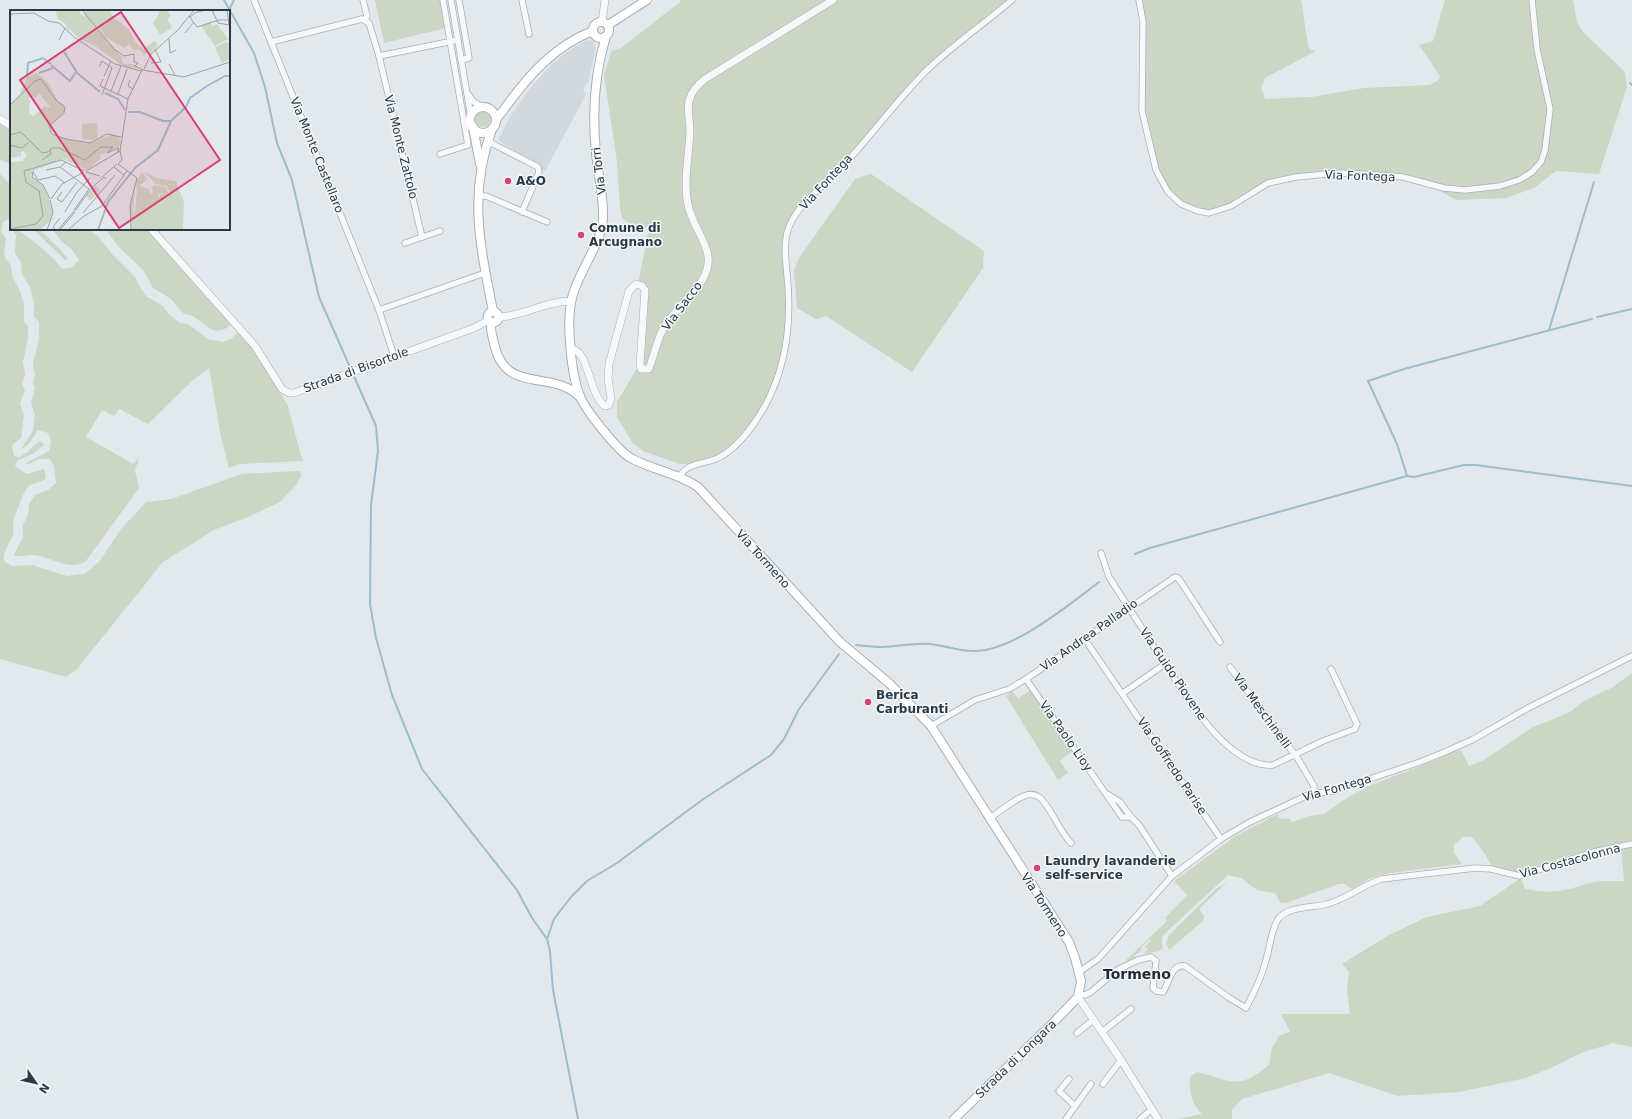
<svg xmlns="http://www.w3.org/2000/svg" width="1632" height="1119" font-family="'DejaVu Sans',sans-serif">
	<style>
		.built { fill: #d1d8de }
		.green { fill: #ccd6c4 }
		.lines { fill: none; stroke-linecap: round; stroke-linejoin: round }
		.stream { stroke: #9cbdce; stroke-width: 2 }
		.minor-casing { stroke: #a7b0b7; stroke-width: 7 }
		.tertiary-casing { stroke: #a7b0b7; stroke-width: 8 }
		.secondary-casing { stroke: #a7b0b7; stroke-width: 10 }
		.minor { stroke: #f6f8fa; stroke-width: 5.5 }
		.tertiary { stroke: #f6f8fa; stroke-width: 7 }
		.secondary { stroke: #fff; stroke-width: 8 }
		.poi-dot { fill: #d74273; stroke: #f3f7f9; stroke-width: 1.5 }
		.labels { text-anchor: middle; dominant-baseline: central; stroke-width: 3; stroke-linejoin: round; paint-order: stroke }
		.street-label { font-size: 12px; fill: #293946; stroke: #f3f7f9 }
		.poi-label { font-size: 12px; font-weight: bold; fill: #293946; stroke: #f3f7f9; text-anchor: start }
		.quarter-label { font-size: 14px; font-weight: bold; fill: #1c2936; stroke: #f3f7f9 }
		.inset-river { fill: none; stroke: #9cbdce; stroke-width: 2 }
		.inset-road { fill: none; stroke: #99a2aa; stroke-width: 1 }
		.view { fill: #d74273; fill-opacity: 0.15; stroke: #d74273; stroke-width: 2 }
		.inset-edge { fill: none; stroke: #293946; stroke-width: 2 }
	</style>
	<rect width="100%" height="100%" fill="#e3e8ec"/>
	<!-- built -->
	<polygon class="built" points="587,40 593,41 596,48 588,82 583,90 587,93 545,171 498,140 511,115 530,88 553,63 571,49"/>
	<!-- green -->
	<g class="green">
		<polygon points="375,0 441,0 446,28 384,43"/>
		<polygon points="680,0 1012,0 948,50 795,216 787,232 788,334 773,388 745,435 721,456 694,464 679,464 643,451 632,442 617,417 617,402 636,370 641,369 645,290 638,285 649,228 631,224 622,218 620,208 617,162 604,75 611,51 621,48 680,2"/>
		<polygon points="1139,0 1301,0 1308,45 1311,50 1316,51 1265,78 1261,88 1265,99 1311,97 1364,88 1429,85 1438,81 1440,76 1419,45 1433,41 1445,0 1573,0 1577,22 1583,32 1625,72 1627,87 1599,174 1556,171 1534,188 1506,198 1456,200 1426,183 1403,177 1338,173 1268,183 1231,206 1209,213 1181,204 1161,181 1142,111 1143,41"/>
		<circle cx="483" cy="119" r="8"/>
		<polygon points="0,121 11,128 11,164 0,160"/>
		<path d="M0 174 11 185V217L3 222 1 231 6 238 4 255 11 266 12 276 20 291 24 304V322L28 326V338L23 362 25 374 22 384 25 390 20 403 24 415 21 438 12 445 14 456 19 457C30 453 32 445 40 441L44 445 34 453 17 461 15 466 27 474 44 469 46 478C40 484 32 482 27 488 23 493 13 519 13 525 13 529 14 531 13 535 9 545 3 550 4 561L12 566 32 565 67 576 84 574 99 562 121 529 146 502 171 499 242 474 299 471 302 474 296 485 280 502 248 517 214 530 163 562 77 669 66 677 0 659Z"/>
		<polygon points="871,174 984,251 983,268 912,372 826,316 816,319 797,308 794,271 799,258 855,179"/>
		<path d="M12 229C23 229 55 259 62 269L72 267 79 260 71 248 63 243 52 229H87L98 236 112 254 135 277 140 287 146 296 163 306 170 315 180 323 188 324 208 339 223 342 231 339 240 330 263 360 273 381 288 406 301 456 304 461 240 464 229 468 221 437 209 368 192 381 148 424 119 409 114 416 102 410 86 437 133 464 139 458 135 471 139 488 86 561C67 572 52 556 32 555 25 555 20 558 14 555L23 537V525L28 515 29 504 35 495 48 490 56 483 54 466 50 459H39L26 465 28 462 49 451 51 442 48 433 38 430 28 445 21 449 33 431 35 415 31 403 35 388 33 383 35 375 33 363 39 338V322L34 317V303L30 287 22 274 21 262 15 253 16 235Z"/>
		<polygon points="33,229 39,229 59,248 68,259 65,260"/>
		<path d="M105 229H150L234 322C210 345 207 316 184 314L171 299 153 288 144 271 119 247Z"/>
		<polygon points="1632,673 1632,840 1567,856 1517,873 1492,867 1485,854 1472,837 1463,837 1454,845 1454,853 1462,864 1391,873 1371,878 1352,889 1345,884 1339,884 1286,903 1280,902 1275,893 1257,890 1241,878 1228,875 1162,936 1162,949 1159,951 1145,954 1144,952 1148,950 1145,946 1151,941 1149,939 1141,948 1142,950 1134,956 1135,959 1128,962 1126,960 1167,921 1165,918 1187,895 1174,881 1237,835 1278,814 1279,818 1290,819 1292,822 1310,816 1324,814 1348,797 1371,785 1436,760 1448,753 1461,750 1469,766 1484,760 1531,728 1570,712 1582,702 1613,687"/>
		<polygon points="1033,689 1074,750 1060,761 1068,773 1058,780 1006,696 1012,691 1018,698"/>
		<path d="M1632 846V1047L1613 1043 1581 1053 1553 1067 1526 1078 1459 1092 1398 1096 1329 1073 1242 1099 1232 1110V1119H1177L1202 1114C1191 1104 1189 1091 1190 1077L1197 1072C1232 1080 1236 1092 1269 1065L1272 1048 1279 1036 1290 1032 1281 1014H1350L1347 991 1349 972 1342 964 1389 935 1427 917 1480 906 1521 878 1525 889C1550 894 1563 892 1586 884 1598 880 1612 881 1624 881L1621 848Z"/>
		<polygon points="1227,882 1199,909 1204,916 1203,921 1169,950 1166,943 1169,935 1216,889"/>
	</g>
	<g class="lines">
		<!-- stream -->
		<g class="stream">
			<polyline points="224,0 254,53 265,87 277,143 292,180 319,297 376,426 378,451 371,505 370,604 376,638 392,695 422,769 517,890 532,918 547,939 550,951 553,990 578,1119"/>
			<polyline points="230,8 234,0"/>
			<polyline points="1630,83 1632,85"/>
			<polyline points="1597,317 1632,309"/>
			<polyline points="1549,330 1594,182"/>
			<polyline points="1407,476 1414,477 1464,465 1476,465 1632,486"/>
			<polyline points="1135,554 1150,548 1407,476 1397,444 1368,381 1404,369 1592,319"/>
			<path d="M856 645C865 646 874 647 883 647 899 646 915 643 931 644 945 646 959 651 973 651 1012 652 1069 605 1099 582"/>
			<polyline points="547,939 554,919 571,897 587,881 617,863 702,800 771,755 784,739 799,709 839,654"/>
		</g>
		<!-- minor casing -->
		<g class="minor-casing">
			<g id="minor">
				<polyline points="254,0 379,310 394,356"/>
				<polyline points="363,0 367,16 365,20"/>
				<polyline points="451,0 471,117"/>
				<polyline points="459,0 469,58 461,60"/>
				<polyline points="522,0 529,34"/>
				<polyline points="1139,0 1143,22 1142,111 1156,170 1168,192 1181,204 1198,211 1209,213 1231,206 1268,183 1296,177 1338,173 1362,174 1403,177 1444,188 1465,190 1500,186 1519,180 1532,172 1541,162 1545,150 1550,109 1537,49 1532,0"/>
				<polyline points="271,42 362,19 369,23 379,56 422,237"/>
				<polyline points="379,56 458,40"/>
				<polyline points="467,93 474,102 483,107"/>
				<polyline points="487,141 538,167 539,172 522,212"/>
				<polyline points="440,154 468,145 443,0"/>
				<polyline points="478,196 486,196 547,222"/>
				<polyline points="405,243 440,231"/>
				<polyline points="379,310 485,273"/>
				<path d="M680 476C689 461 706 465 720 457 740 446 754 425 765 406 785 369 791 327 788 286 787 269 783 250 787 233 794 206 822 188 840 169 870 138 895 102 926 71 953 45 984 24 1012 0"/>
				<path d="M1101 553 1109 577C1126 603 1143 630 1160 656 1182 690 1227 769 1273 765L1323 741 1355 729 1357 724 1331 669"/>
				<polyline points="1084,638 1221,839"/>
				<polyline points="1230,667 1298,759 1314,786 1314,791 1310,794"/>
				<polyline points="1026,679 1122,817 1131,817"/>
				<polyline points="1123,693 1165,664"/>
				<polyline points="931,726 975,700 1009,689 1026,679 1175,577 1178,578 1181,582 1220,642"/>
				<polyline points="1109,795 1120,802 1131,817 1139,825 1172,876"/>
				<path d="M989 819C1000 811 1012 801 1024 796 1028 794 1034 794 1039 797 1050 805 1059 831 1071 843"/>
				<polyline points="1079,972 1098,959 1172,876 1221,839 1250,822 1310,794 1334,791 1420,762 1440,754 1472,740 1528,708 1632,656"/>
				<path d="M1079 994 1085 995 1091 992 1117 970 1138 960 1151 957 1156 961 1153 988 1156 991 1163 992C1169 984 1171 963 1185 966L1228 997 1246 1008C1254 993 1262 976 1266 960 1270 947 1271 931 1278 919 1288 906 1313 908 1327 904 1347 899 1362 885 1382 879L1475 868 1491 869 1520 876 1593 852 1632 844"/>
				<polyline points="1102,1032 1131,1009"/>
				<polyline points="1077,1033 1093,1020"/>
				<polyline points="1069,1079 1059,1091 1075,1106"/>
				<polyline points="1103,1084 1121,1060"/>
				<polyline points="1066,1119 1091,1084"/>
				<polyline points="1140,1119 1152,1109"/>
			</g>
		</g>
		<!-- tertiary casing -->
		<g class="tertiary-casing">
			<g id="tertiary">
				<polyline points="602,22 605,0"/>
				<polyline points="0,119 11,126"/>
				<polyline points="151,229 255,346 282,389 289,393 294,393 474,328 489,320"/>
				<path d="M499 317C524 316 546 301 571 301"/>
				<path d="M571 349C589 349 589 396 605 406L609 405 611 399 608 378 609 364 629 291 636 284 642 286 645 290 640 364 641 369H649L660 335 667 322 701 282C721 252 694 234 688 205 683 182 689 155 690 131 690 121 686 107 690 98 692 90 699 84 705 79L833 0"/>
				<polyline points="1078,997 1121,1060 1158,1119"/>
			</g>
		</g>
		<!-- secondary casing -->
		<g class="secondary-casing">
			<g id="secondary">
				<circle cx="601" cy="30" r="8"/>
				<polyline points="608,25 647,0"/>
				<path d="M606 36C594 75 592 113 596 153 598 175 604 197 603 219 601 245 578 272 572 298 566 321 571 374 580 396 585 410 617 449 629 457 651 470 676 472 698 487L840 642 889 683 931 726 1069 942 1075 958 1081 981 1078 997 1051 1025 954 1119"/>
				<circle cx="483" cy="120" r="13"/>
				<path d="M496 120C498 116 502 113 505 108 528 76 555 45 593 31"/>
				<polyline points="473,127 480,164"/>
				<path d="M492 129C468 194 480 245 493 311"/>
				<circle cx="493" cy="317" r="5.5"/>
				<path d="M492 322C489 329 493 337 494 343 505 396 551 368 580 397"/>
			</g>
		</g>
		<!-- minor -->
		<use href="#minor" class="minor"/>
		<!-- tertiary -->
		<use href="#tertiary" class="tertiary"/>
		<!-- secondary -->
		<use href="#secondary" class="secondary"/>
	</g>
	<!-- markers -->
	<g class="poi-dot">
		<circle cx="508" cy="181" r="4"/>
		<circle cx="581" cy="235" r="4"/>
		<circle cx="868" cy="702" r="4"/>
		<circle cx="1037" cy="868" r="4"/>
	</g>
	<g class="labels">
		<!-- street labels -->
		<g class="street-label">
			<text transform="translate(401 147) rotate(76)">Via Monte Zattolo</text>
			<text transform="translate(317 155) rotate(68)">Via Monte Castellaro</text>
			<text transform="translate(599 171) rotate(-97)">Via Torri</text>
			<text transform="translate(1360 176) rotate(2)">Via Fontega</text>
			<text transform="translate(826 182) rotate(-47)">Via Fontega</text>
			<text transform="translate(682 306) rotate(-53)">Via Sacco</text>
			<text transform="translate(356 370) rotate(-20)">Strada di Bisortole</text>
			<text transform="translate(763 559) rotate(48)">Via Tormeno</text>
			<text transform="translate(1089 635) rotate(-35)">Via Andrea Palladio</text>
			<text transform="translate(1173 674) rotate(56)">Via Guido Piovene</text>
			<text transform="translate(1262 711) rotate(54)">Via Meschinelli</text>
			<text transform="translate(1066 736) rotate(55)">Via Paolo Lioy</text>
			<text transform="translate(1172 766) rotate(56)">Via Goffredo Parise</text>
			<text transform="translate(1337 788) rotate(-16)">Via Fontega</text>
			<text transform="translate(1570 861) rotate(-15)">Via Costacolonna</text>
			<text transform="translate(1044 905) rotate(57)">Via Tormeno</text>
			<text transform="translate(1016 1059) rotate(-44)">Strada di Longara</text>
		</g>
		<!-- poi labels -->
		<g class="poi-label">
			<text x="516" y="181">A&amp;O</text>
			<text x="589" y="228">Comune di<tspan x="589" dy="14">Arcugnano</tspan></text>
			<text x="876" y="695">Berica<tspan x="876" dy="14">Carburanti</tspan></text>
			<text x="1045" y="861">Laundry lavanderie<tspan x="1045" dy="14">self-service</tspan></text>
		</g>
		<!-- quarter labels -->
		<g class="quarter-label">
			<text x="1137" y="974">Tormeno</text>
		</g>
	</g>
	<!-- overview -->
	<g transform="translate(10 10)">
		<rect width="220" height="220" fill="#e3e8ec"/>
		<path d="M45 0H71L69 3 75 7 74 2 78 0H99L105 9 119 19 125 32 133 39 145 31 148 35 140 44 137 42 134 45 129 39 123 40 119 34 115 38 105 33 96 27 90 18 87 20 97 30 96 35 98 33 112 47 113 54H124L127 58 114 57 87 37 68 28 60 19 58 21 56 14 48 9ZM148 0H157L161 6 157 9 162 18 150 25 143 13 149 4ZM201 12 202 16 207 14 218 29 205 36 191 16ZM216 32 220 34V49L212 53 205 37ZM27 63 39 74 48 92 55 96V101L39 116 42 124 56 129 80 133 103 124 108 126 111 132 109 137 90 145 91 148 77 160 53 149 25 160 20 166 34 176 43 201 41 210 30 220H0V152L13 151 17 145 13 141 11 142V146L0 148V95L10 84 17 67ZM29 83 41 98 34 96 24 106 20 104 19 94 21 92 18 88 27 87ZM87 113 88 127 84 130 72 129V114ZM132 162 137 169 130 176 139 179 140 184 143 183 142 177 145 175 156 177 158 183H149L148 185 150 188V184L160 183 157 176 146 174 134 162 150 169 166 171 174 192 173 220H121L120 195 125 177 123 201 124 208 127 182 126 172ZM85 176 90 180 80 191 76 185Z" fill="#ccd6c4" fill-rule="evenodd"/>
		<path class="inset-river" d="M53 40 66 61M41 55 60 71 66 62 90 82M29 63 43 58M17 66 18 53 33 48 41 54M95 83 108 89 115 100M118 102H130L153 111H161M88 220 98 192 125 158 148 140 161 111 176 97 180 88 197 76 215 66H220"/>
		<path class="inset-road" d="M72 0 104 39 114 46 124 44V52L128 53 125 56 133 60M202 0 208 13 219 15 217 0M0 4 24 3 38 11 49 13 64 27 105 54 131 61M179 6 187 17 209 10H220M180 7 185 3 195 0M175 23 184 12M159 29 160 43 166 40M49 30 55 18M141 53 151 52 145 39M159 54 165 65M89 57 92 51 102 58 92 85M134 59 141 44 168 20 184 0M94 66 101 51M93 69 90 76 118 89M120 70 118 76 123 79M101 81 111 56M108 84 117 59M0 95 25 71 31 69 46 90 55 97 54 103 39 116 42 124 56 129 80 133 97 124 111 127M0 125 11 122 32 143 38 142 42 138H49L75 150 91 137H103L97 143 109 138 107 143M0 135 12 138 19 132M32 150 41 144 40 139M108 154 127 168 120 195 121 220M108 154 112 150 110 141M50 157 79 179M104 157 114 165M36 160 50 157 56 152M76 161 110 141 118 89 132 60 174 67 220 52M76 162 90 166M92 167 107 154M28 170 23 162 22 167 33 175 40 189M28 170 45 166 55 173M80 179 94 167 96 169M52 182 47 189 52 192 67 172M41 189 52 174 74 162M64 200 79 179M65 201 80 180M55 202 67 182 80 168M73 203 105 165M0 219 26 214 33 206 29 181 16 172 14 161 51 150 74 161M37 220 43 203 40 190M46 220 43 217 50 208M48 220 64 201M50 220 65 202M58 220 74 206 92 196 117 161"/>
		<path class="view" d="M111 2 210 150 109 218 10 70Z"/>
		<rect width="220" height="220" class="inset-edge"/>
	</g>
	<!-- north arrow -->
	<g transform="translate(36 1083) rotate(124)" stroke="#f3f7f9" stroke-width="3" paint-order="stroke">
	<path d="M0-3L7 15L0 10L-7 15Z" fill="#293946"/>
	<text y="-6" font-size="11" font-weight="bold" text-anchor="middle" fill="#293946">N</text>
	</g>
</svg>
